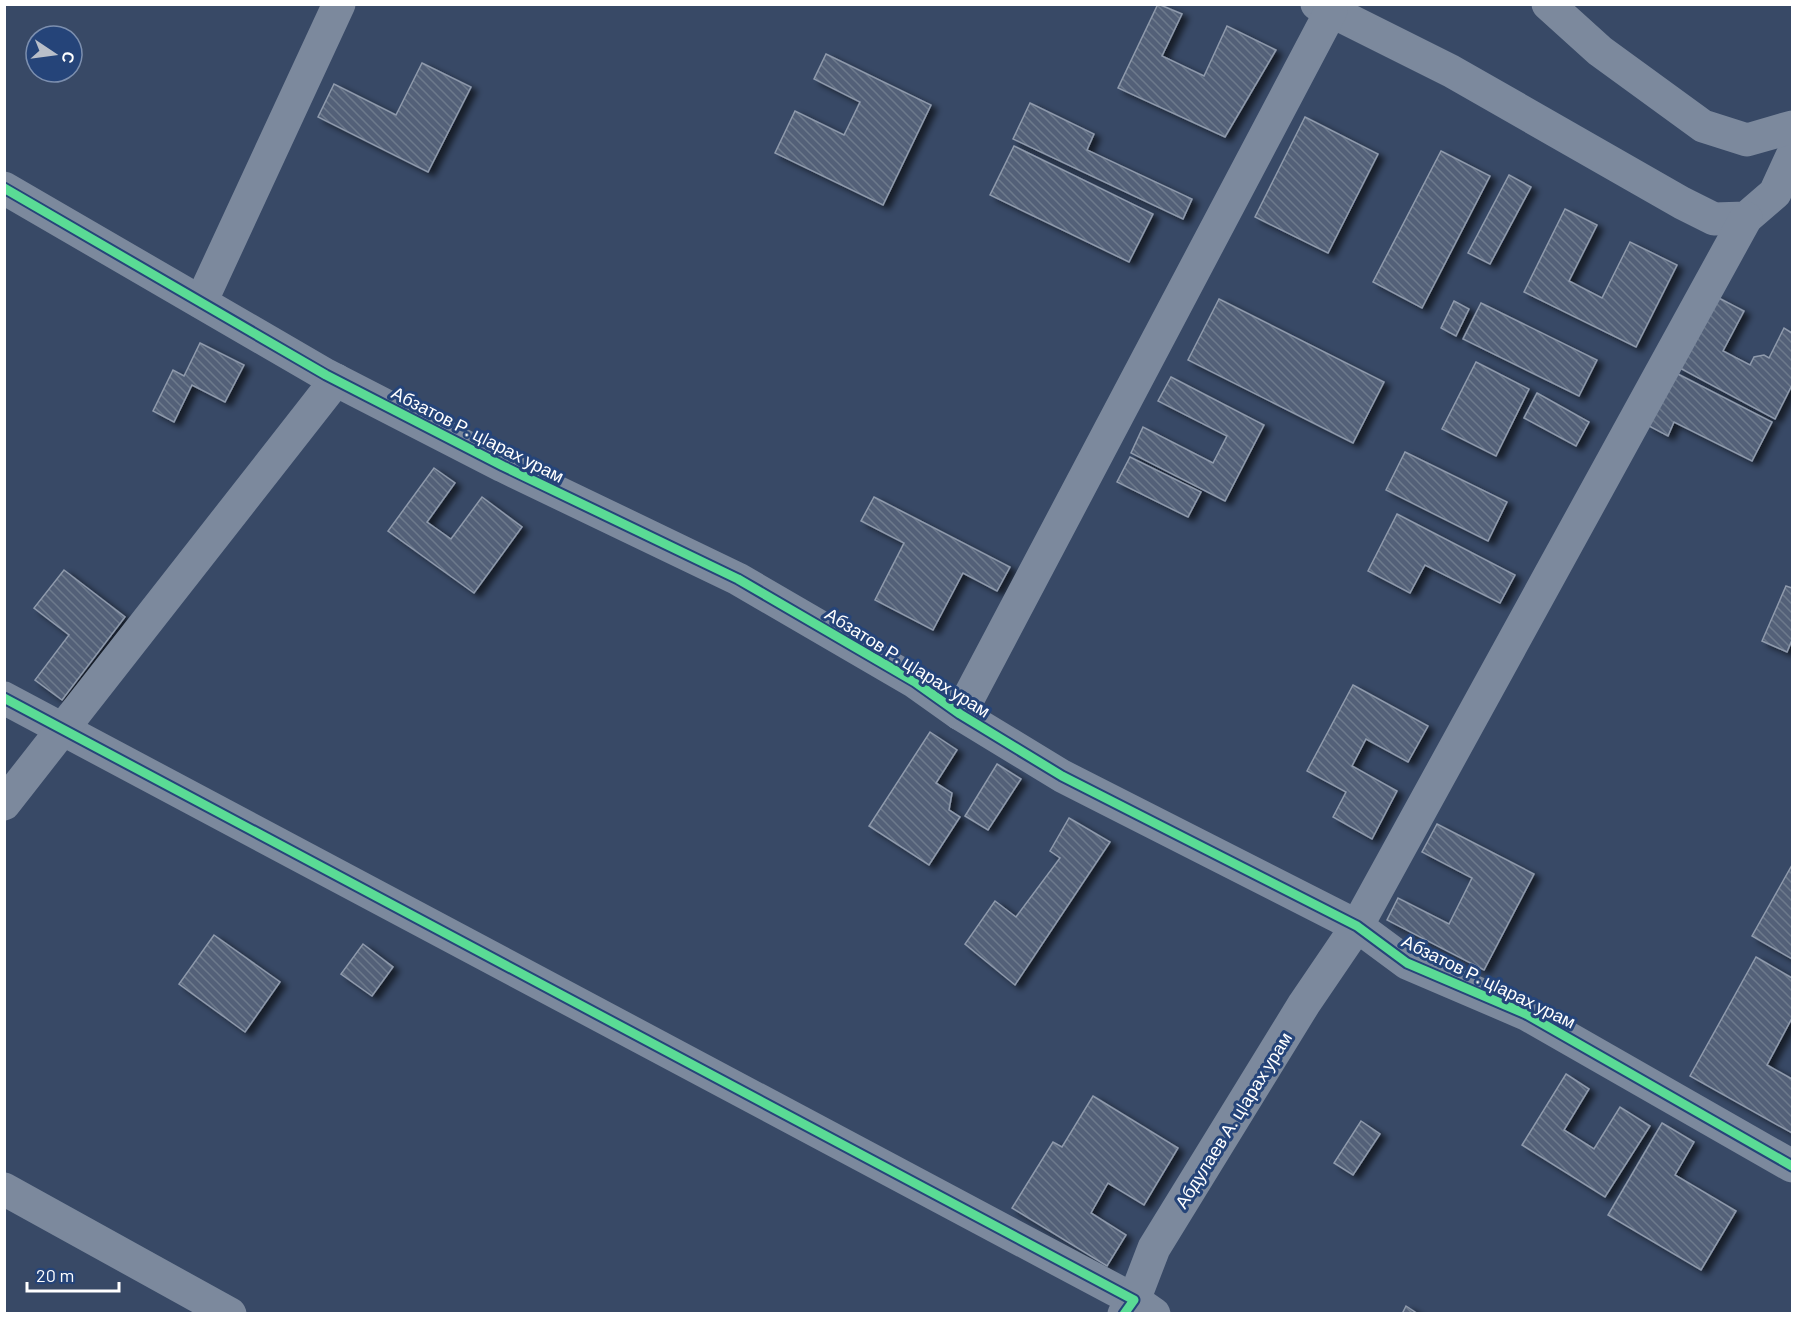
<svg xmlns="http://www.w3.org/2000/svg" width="1797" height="1318" font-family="Barlow,sans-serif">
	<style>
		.building { fill: url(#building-back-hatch); stroke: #8f9aac; stroke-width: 1.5; filter: url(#shadow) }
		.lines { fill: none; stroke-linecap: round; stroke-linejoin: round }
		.minor { stroke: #7c899d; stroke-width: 33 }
		.cycleway-casing { stroke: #254479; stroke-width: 13 }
		.cycleway { stroke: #5adb95; stroke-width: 9 }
		.labels { text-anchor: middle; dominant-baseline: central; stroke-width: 6; stroke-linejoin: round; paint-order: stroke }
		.street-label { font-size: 18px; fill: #fff; stroke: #254479 }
	</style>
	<defs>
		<pattern id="building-back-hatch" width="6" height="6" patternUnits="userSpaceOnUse" patternTransform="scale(1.5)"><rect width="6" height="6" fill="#536178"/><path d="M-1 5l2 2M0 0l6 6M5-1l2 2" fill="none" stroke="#6d798c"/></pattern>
		<filter id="shadow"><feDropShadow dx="6" dy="4" stdDeviation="3" flood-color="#0009"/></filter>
	</defs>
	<rect width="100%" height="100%" fill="#384966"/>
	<!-- building -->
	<g class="building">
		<polygon points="1158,4 1182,14 1162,56 1204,76 1227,26 1276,50 1225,137 1118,88"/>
		<polygon points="826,54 931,105 883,205 775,153 795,111 844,135 860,102 814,79"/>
		<polygon points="422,63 471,87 428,172 318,117 334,84 396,115"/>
		<polygon points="1030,103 1094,134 1087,150 1192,199 1183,219 1013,139"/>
		<polygon points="1305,117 1378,154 1328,253 1255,217"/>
		<polygon points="1014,146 1153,214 1129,262 990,195"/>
		<polygon points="1441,151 1490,176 1422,308 1373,282"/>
		<polygon points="1509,175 1531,187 1490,264 1468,253"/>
		<polygon points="1565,209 1597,225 1569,281 1602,298 1630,242 1677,265 1636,347 1524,292"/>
		<polygon points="1713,295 1744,311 1723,351 1750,365 1754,357 1764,355 1769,358 1784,328 1792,333 1792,385 1775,419 1676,366"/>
		<polygon points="1219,299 1384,382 1353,443 1188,360"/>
		<polygon points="1454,301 1469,309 1456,336 1441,328"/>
		<polygon points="1481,303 1597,360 1579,396 1463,339"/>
		<polygon points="200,343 244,365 225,402 192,385 174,422 153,411 173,370 184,376"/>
		<polygon points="1476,362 1529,389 1496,456 1442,429"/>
		<polygon points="1674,372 1772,422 1752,461 1674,422 1668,436 1647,425"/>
		<polygon points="1171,377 1264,425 1225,501 1131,453 1143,427 1213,463 1227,436 1158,401"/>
		<polygon points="1537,393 1589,422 1576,446 1524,418"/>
		<polygon points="1405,452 1507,502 1488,541 1386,490"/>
		<polygon points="1130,457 1201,492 1188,517 1117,482"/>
		<polygon points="434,468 455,483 427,522 451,539 482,497 522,527 474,593 388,531"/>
		<polygon points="874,497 1010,567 997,591 963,573 933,630 875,600 904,543 861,521"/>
		<polygon points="1397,514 1515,575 1500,603 1425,565 1410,593 1368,571"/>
		<polygon points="64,570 125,617 62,700 35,680 69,635 34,608"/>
		<polygon points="1786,586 1792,588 1792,640 1787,652 1762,641"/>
		<polygon points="1353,685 1428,726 1408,762 1366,739 1352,766 1397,791 1372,839 1333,817 1346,792 1307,771"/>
		<polygon points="930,732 957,750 936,783 952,793 949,810 960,817 929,865 869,826"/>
		<polygon points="997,764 1021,779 988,830 965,816"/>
		<polygon points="1069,818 1110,842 1015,985 965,944 995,901 1016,917 1060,858 1050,851"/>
		<polygon points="1437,824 1534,874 1484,970 1387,920 1398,898 1449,924 1472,878 1422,852"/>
		<polygon points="1792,865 1792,959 1752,936"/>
		<polygon points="214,935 280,982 245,1032 179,984"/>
		<polygon points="363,944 393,967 372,996 341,974"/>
		<polygon points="1756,957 1792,978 1792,1018 1767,1065 1792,1079 1792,1133 1690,1076"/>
		<polygon points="1566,1074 1589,1089 1564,1130 1594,1149 1620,1107 1650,1126 1605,1197 1522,1145"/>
		<polygon points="1093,1096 1178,1148 1144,1205 1108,1183 1091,1213 1126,1235 1107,1266 1012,1208 1053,1142 1062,1147"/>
		<polygon points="1361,1121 1380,1134 1353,1175 1334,1163"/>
		<polygon points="1662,1123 1694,1142 1675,1175 1736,1211 1701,1270 1608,1215"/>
		<polygon points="1406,1306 1418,1314 1402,1314"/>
	</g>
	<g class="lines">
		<!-- minor -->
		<g class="minor">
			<polyline points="1317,4 1451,71 1682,203 1714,219 1746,218 1775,193 1792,156"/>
			<polyline points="1548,4 1600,51 1703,126 1747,140 1792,127"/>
			<polyline points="4,188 326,375 503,466 738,579 915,682 960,714 1062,776 1357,926 1407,963 1526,1014 1792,1166"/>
			<polyline points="201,302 339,4"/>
			<polyline points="4,698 1134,1300 1124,1314"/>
			<polyline points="960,714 1331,11"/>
			<polyline points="4,804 336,380"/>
			<polyline points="4,1189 230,1314"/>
			<polyline points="1154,1314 1134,1300 1154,1248 1304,1004 1357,926 1746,218"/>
		</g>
		<!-- cycleway casing -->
		<g class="cycleway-casing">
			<g id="cycleway">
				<polyline points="4,188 326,375 503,466 738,579 915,682 960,714 1062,776 1357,926 1407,963 1526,1014 1792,1166"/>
				<polyline points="4,698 1134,1300 1124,1314"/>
			</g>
		</g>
		<!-- cycleway -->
		<use href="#cycleway" class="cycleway"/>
	</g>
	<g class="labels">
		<!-- street labels -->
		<g class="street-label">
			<text transform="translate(478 434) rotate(27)">Абзатов Р. цIарах урам</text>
			<text transform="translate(908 662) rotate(32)">Абзатов Р. цIарах урам</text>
			<text transform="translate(1489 981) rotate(26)">Абзатов Р. цIарах урам</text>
			<text transform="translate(1233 1120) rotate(-58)">Абдулаев А. цIарах урам</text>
		</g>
	</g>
	<!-- border -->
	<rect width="1797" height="1318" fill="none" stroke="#ffffff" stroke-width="12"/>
	<!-- north arrow -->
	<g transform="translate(54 54) rotate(103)"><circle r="28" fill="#254479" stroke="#7c8faf" stroke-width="1.5"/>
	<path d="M0-4.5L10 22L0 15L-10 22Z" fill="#b9bfc9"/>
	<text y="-9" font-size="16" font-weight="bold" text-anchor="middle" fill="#ffffff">С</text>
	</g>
	<!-- scale -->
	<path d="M27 1282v9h92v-9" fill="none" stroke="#ffffff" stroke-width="3"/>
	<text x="36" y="1282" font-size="18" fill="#ffffff" stroke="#254479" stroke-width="4.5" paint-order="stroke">20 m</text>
</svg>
